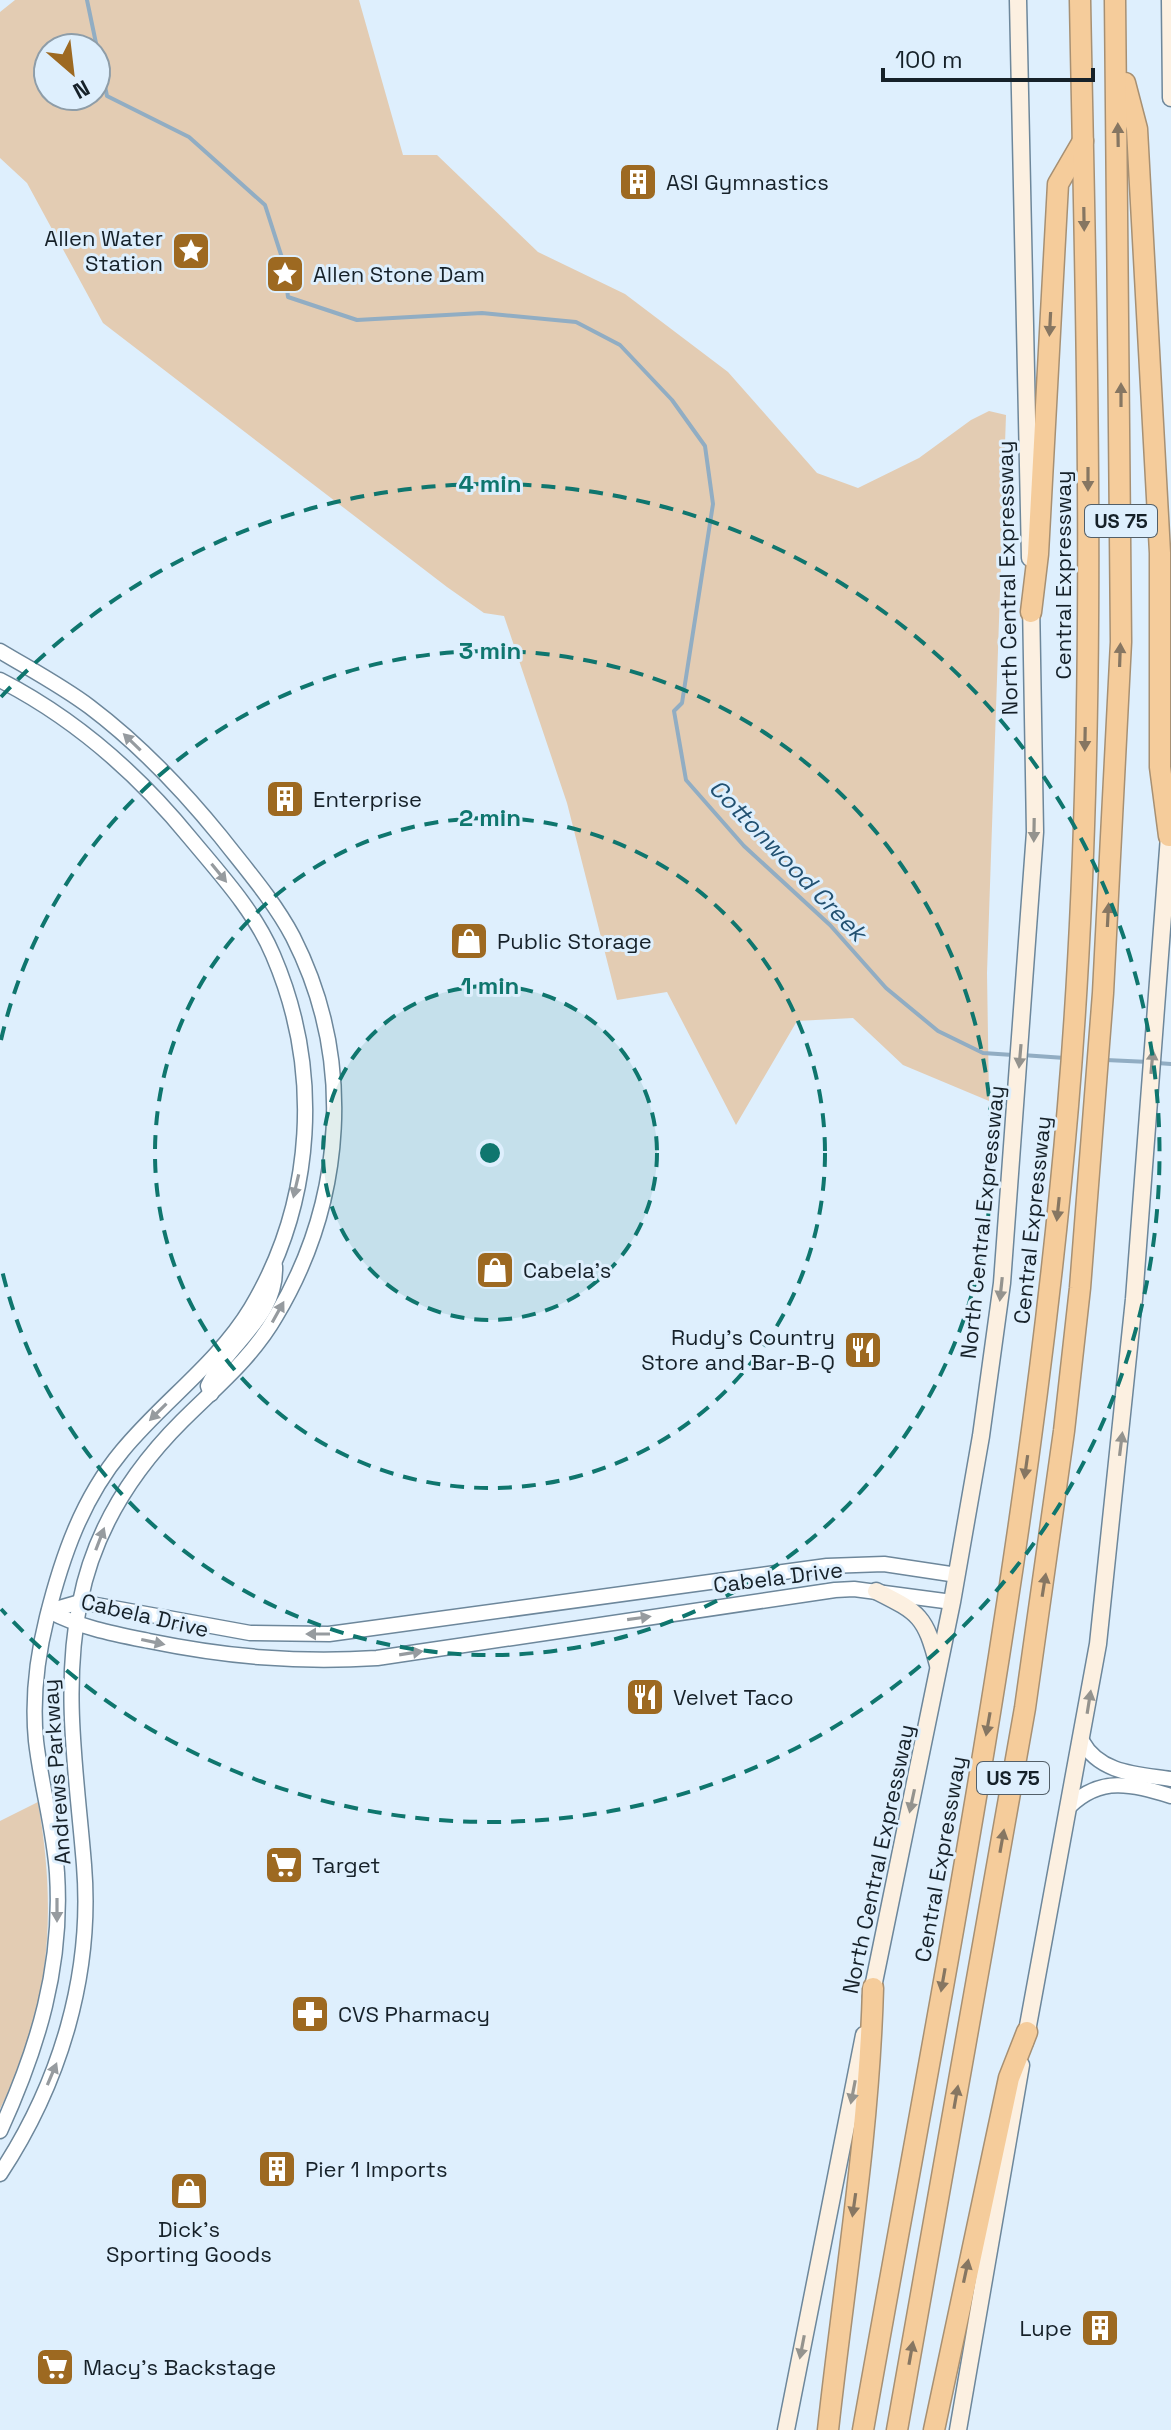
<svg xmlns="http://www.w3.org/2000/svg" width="1171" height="2430" font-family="'Space Grotesk',sans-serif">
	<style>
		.green { fill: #e3ccb3; fill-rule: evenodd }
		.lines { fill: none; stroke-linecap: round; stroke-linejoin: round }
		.stream { stroke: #91adc3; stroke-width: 4 }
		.tertiary-casing { stroke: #6d879b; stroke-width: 17 }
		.secondary-casing { stroke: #6d879b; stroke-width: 19 }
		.motorway-casing { stroke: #a79073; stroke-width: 23 }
		.tertiary { stroke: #fff; stroke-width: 14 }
		.secondary { stroke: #fcf0e1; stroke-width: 16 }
		.motorway { stroke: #f5cc9b; stroke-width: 20 }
		.oneway { fill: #867662 }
		.oneway2 { fill: #969b9f }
		.oneway3 { fill: #94938e }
		.ring { fill: none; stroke: #0f766e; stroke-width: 4; stroke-dasharray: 14 10 }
		.labels { text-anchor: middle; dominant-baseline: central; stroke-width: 6; stroke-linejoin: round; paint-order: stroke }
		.shield { fill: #deeffd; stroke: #525f69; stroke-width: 2 }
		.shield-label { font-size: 20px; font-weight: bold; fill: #162129 }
		.poi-label { font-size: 22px; fill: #162129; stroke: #deeffd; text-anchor: start }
		.street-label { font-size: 22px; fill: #162129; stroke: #deeffd }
		.water-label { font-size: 24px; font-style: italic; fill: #225171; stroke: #deeffd }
		.centre { fill: #0f766e; stroke: #deeffd; stroke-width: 4 }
		.ring-label { font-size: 24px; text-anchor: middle; font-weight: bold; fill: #0f766e; stroke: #deeffd; stroke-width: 6; stroke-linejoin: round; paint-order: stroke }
	</style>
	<rect width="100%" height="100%" fill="#deeffd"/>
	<!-- green -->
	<g class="green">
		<path d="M15 0H359L403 155H437L538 252 625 294 728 372 817 473 858 488 919 458 971 420 989 411 1006 415 987 973 989 1101 903 1065 853 1018 797 1021 736 1125 667 992 617 1000 567 803 504 616 484 613 447 587 103 323 27 183 0 158V12ZM48 48H96V96H48Z"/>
		<path d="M38 1802C57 1912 51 2008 0 2109V1821Z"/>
	</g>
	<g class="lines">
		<!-- stream -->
		<g class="stream">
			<polyline points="87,0 107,96 189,137 265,205 284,264 288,297 357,320 482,313 576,322 620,345 672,400 705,446 713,504 682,703 674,711 686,780 744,846 830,925 886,988 938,1031 983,1053 1013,1055"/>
			<polyline points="1022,1055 1065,1058"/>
			<polyline points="1106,1060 1149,1062"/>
			<polyline points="1157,1063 1171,1064"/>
		</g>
		<!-- tertiary casing -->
		<g class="tertiary-casing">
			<g id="tertiary">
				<path d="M0 651C30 669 62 686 90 707 139 744 182 789 221 837 246 869 274 901 293 937 355 1059 345 1200 276 1316 252 1358 216 1387 182 1421 131 1472 94 1530 80 1602 62 1690 77 1777 84 1865 93 1975 60 2083 0 2174"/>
				<path d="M0 680C76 719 138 774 191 839 221 875 255 912 273 955 322 1069 315 1201 251 1308 217 1364 163 1401 122 1451 82 1499 62 1557 47 1617 37 1657 32 1700 36 1741 41 1785 54 1829 57 1873 63 1966 38 2048 0 2131"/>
				<path d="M211 1394 208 1386C228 1342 277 1319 275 1266"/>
				<polyline points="49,1611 80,1602 250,1633 329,1634 827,1566 884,1564 957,1575"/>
				<path d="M49 1611C81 1628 114 1634 149 1641 227 1657 298 1663 377 1658L835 1590 854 1589 952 1602"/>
				<path d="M1082 1741C1100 1774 1138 1774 1171 1779"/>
				<path d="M1070 1806C1101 1776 1131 1784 1171 1796"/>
			</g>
		</g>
		<!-- secondary casing -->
		<g class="secondary-casing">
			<g id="secondary">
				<polyline points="1018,0 1030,558"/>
				<polyline points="1170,0 1171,98"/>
				<path d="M876 1591C920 1613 925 1616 938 1665"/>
				<polyline points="871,1997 952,1602 981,1436 1002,1283 1035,832 1031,601"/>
				<polyline points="1025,2042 1098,1644 1134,1299 1170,823"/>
				<polyline points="786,2430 864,2035"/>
				<polyline points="958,2430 1021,2065"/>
			</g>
		</g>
		<!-- motorway casing -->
		<g class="motorway-casing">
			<g id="motorway">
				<polyline points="1125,83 1137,129 1160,553 1160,767 1169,836"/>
				<polyline points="1031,612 1038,554 1058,184 1083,141"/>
				<path d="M828 2430C844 2283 869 2136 873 1988"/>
				<path d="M863 2430C941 1991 1030 1551 1068 1106 1099 739 1087 368 1080 0"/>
				<polyline points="897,2430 1025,1708 1064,1431 1080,1288 1103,993 1121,642 1115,0"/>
				<polyline points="934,2430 1009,2078 1027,2032"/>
			</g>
		</g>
		<!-- tertiary -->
		<use href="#tertiary" class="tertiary"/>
		<!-- secondary -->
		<use href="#secondary" class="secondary"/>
		<!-- motorway -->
		<use href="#motorway" class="motorway"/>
	</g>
	<!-- one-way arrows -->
	<defs><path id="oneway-solid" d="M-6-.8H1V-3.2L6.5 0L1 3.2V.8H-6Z" transform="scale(2)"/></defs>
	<g class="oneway">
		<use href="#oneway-solid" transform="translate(1118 135) rotate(-91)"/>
		<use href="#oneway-solid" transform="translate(1084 219) rotate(89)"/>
		<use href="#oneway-solid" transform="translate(1050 324) rotate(93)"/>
		<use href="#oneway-solid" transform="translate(1121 395) rotate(-90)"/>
		<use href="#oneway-solid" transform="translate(1088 479) rotate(90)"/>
		<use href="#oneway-solid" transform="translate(1120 655) rotate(-88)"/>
		<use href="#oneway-solid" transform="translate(1085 739) rotate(91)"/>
		<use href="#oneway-solid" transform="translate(1108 915) rotate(-87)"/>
		<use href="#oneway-solid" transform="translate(1058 1209) rotate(96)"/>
		<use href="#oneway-solid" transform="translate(1026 1467) rotate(98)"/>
		<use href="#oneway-solid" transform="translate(1044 1585) rotate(-81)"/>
		<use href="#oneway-solid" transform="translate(988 1724) rotate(100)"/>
		<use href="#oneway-solid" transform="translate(1002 1841) rotate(-80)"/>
		<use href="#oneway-solid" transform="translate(943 1980) rotate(100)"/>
		<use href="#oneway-solid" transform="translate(956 2097) rotate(-80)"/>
		<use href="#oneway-solid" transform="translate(854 2205) rotate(98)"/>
		<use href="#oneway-solid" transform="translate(966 2271) rotate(-78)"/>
		<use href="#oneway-solid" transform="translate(911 2353) rotate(-80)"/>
	</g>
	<g class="oneway2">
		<use href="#oneway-solid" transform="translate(132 742) rotate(-136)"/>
		<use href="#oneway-solid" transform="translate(219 873) rotate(51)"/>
		<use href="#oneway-solid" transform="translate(296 1186) rotate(103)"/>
		<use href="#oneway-solid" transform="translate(278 1312) rotate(-61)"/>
		<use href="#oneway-solid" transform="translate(158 1412) rotate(135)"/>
		<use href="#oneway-solid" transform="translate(100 1539) rotate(-69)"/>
		<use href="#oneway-solid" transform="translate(639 1618) rotate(-8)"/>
		<use href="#oneway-solid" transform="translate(318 1634) rotate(180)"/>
		<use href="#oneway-solid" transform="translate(153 1642) rotate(12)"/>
		<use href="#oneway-solid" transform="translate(411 1653) rotate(-9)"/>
		<use href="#oneway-solid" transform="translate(57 1910) rotate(90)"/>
		<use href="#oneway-solid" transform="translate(52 2074) rotate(-67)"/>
	</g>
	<g class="oneway3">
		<use href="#oneway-solid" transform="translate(1034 830) rotate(91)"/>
		<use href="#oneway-solid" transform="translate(1020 1056) rotate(95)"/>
		<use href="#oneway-solid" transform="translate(1152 1062) rotate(-85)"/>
		<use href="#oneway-solid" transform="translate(1001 1289) rotate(96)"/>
		<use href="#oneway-solid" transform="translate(1121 1444) rotate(-83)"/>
		<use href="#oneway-solid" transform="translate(1089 1702) rotate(-81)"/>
		<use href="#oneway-solid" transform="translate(912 1801) rotate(102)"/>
		<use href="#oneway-solid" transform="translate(853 2092) rotate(101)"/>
		<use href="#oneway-solid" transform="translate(802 2347) rotate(101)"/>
	</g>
	<!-- distance rings -->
	<circle cx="490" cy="1153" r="167" fill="#0f766e" fill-opacity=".12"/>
	<g class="ring">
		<circle cx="490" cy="1153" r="167"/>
		<circle cx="490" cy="1153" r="335"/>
		<path d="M1 1040A502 502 0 1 1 1 1266"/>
		<path d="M1 697A669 669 0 1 1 1 1609"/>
	</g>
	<!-- icons -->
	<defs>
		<g id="building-square" transform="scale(2)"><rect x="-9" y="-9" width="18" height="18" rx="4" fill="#9d6921" stroke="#deeffd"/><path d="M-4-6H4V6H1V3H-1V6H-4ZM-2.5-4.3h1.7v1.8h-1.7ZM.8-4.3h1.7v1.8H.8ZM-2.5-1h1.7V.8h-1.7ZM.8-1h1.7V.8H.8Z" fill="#fff"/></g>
		<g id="sight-square" transform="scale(2)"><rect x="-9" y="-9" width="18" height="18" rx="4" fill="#9d6921" stroke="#deeffd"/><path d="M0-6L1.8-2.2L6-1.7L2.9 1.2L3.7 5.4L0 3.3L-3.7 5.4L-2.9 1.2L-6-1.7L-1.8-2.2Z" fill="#fff"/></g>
		<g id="shop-square" transform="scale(2)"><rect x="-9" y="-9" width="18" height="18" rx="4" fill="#9d6921" stroke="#deeffd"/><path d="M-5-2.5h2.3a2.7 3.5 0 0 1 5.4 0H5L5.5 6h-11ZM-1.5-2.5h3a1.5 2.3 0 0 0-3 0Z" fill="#fff"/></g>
		<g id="restaurant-square" transform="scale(2)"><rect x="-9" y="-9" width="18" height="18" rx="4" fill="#9d6921" stroke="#deeffd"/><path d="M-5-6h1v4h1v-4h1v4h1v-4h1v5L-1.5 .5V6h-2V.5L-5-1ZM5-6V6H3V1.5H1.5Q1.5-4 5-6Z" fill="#fff"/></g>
		<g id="supermarket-square" transform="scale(2)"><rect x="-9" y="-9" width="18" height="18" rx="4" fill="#9d6921" stroke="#deeffd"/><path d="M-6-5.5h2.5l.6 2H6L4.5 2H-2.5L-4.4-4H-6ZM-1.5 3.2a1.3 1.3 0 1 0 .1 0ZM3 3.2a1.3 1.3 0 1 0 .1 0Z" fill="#fff"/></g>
		<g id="pharmacy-square" transform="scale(2)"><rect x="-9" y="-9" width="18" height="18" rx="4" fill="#9d6921" stroke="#deeffd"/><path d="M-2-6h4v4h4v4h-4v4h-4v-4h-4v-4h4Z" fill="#fff"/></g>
	</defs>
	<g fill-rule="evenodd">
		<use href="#building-square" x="638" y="182"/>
		<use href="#sight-square" x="191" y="251"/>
		<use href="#sight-square" x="285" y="274"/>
		<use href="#building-square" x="285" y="799"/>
		<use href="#shop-square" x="469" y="941"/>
		<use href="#shop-square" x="495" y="1270"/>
		<use href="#restaurant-square" x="863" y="1350"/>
		<use href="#restaurant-square" x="645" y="1697"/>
		<use href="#supermarket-square" x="284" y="1865"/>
		<use href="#pharmacy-square" x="310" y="2014"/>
		<use href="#building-square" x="277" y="2169"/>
		<use href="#shop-square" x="189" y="2191"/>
		<use href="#building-square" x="1100" y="2328"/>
		<use href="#supermarket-square" x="55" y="2367"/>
	</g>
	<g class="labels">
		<!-- shield labels -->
		<g class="shield">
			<rect x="1085" y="505" width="72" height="32" rx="6"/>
			<rect x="977" y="1762" width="72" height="32" rx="6"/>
		</g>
		<g class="shield-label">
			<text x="1121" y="521">US 75</text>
			<text x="1013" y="1778">US 75</text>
		</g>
		<!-- poi labels -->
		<g class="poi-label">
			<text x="666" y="182">ASI Gymnastics</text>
			<text x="163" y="238" text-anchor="end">Allen Water<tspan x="163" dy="25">Station</tspan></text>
			<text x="313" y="274">Allen Stone Dam</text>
			<text x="313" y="799">Enterprise</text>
			<text x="497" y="941">Public Storage</text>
			<text x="523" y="1270">Cabela's</text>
			<text x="835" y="1337" text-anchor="end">Rudy's Country<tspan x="835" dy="25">Store and Bar-B-Q</tspan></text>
			<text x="673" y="1697">Velvet Taco</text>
			<text x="312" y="1865">Target</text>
			<text x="338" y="2014">CVS Pharmacy</text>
			<text x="305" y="2169">Pier 1 Imports</text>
			<text x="189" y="2229" text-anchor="middle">Dick's<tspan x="189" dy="25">Sporting Goods</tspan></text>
			<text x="1072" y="2328" text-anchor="end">Lupe</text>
			<text x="83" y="2367">Macy's Backstage</text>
		</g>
		<!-- street labels -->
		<g class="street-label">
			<text transform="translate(1063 575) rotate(-90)">Central Expressway</text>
			<text transform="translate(1007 578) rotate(-91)">North Central Expressway</text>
			<text transform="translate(1032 1220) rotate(-84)">Central Expressway</text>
			<text transform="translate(982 1222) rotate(-84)">North Central Expressway</text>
			<text transform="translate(778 1577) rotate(-7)">Cabela Drive</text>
			<text transform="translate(145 1615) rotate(13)">Cabela Drive</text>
			<text transform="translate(56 1772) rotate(-94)">Andrews Parkway</text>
			<text transform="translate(878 1859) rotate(-78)">North Central Expressway</text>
			<text transform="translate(940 1859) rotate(-80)">Central Expressway</text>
		</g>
		<!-- water labels -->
		<g class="water-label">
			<text transform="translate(788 860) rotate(46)">Cottonwood Creek</text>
		</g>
	</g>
	<circle cx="490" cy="1153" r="12" class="centre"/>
	<g class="ring-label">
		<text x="490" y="492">4 min</text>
		<text x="490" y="659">3 min</text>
		<text x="490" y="826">2 min</text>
		<text x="490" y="994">1 min</text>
	</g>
	<!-- north arrow -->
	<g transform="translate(72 72) rotate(152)"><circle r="38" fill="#deeffd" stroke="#8e9da8" stroke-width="2"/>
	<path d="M0-6L14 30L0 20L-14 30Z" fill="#9d6921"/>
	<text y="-12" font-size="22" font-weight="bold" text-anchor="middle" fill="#162129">N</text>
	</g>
	<!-- scale -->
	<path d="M883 68v12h210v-12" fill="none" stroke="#162129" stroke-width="4"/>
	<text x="895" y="68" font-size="24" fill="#162129" stroke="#deeffd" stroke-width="6" paint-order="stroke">100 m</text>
</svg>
